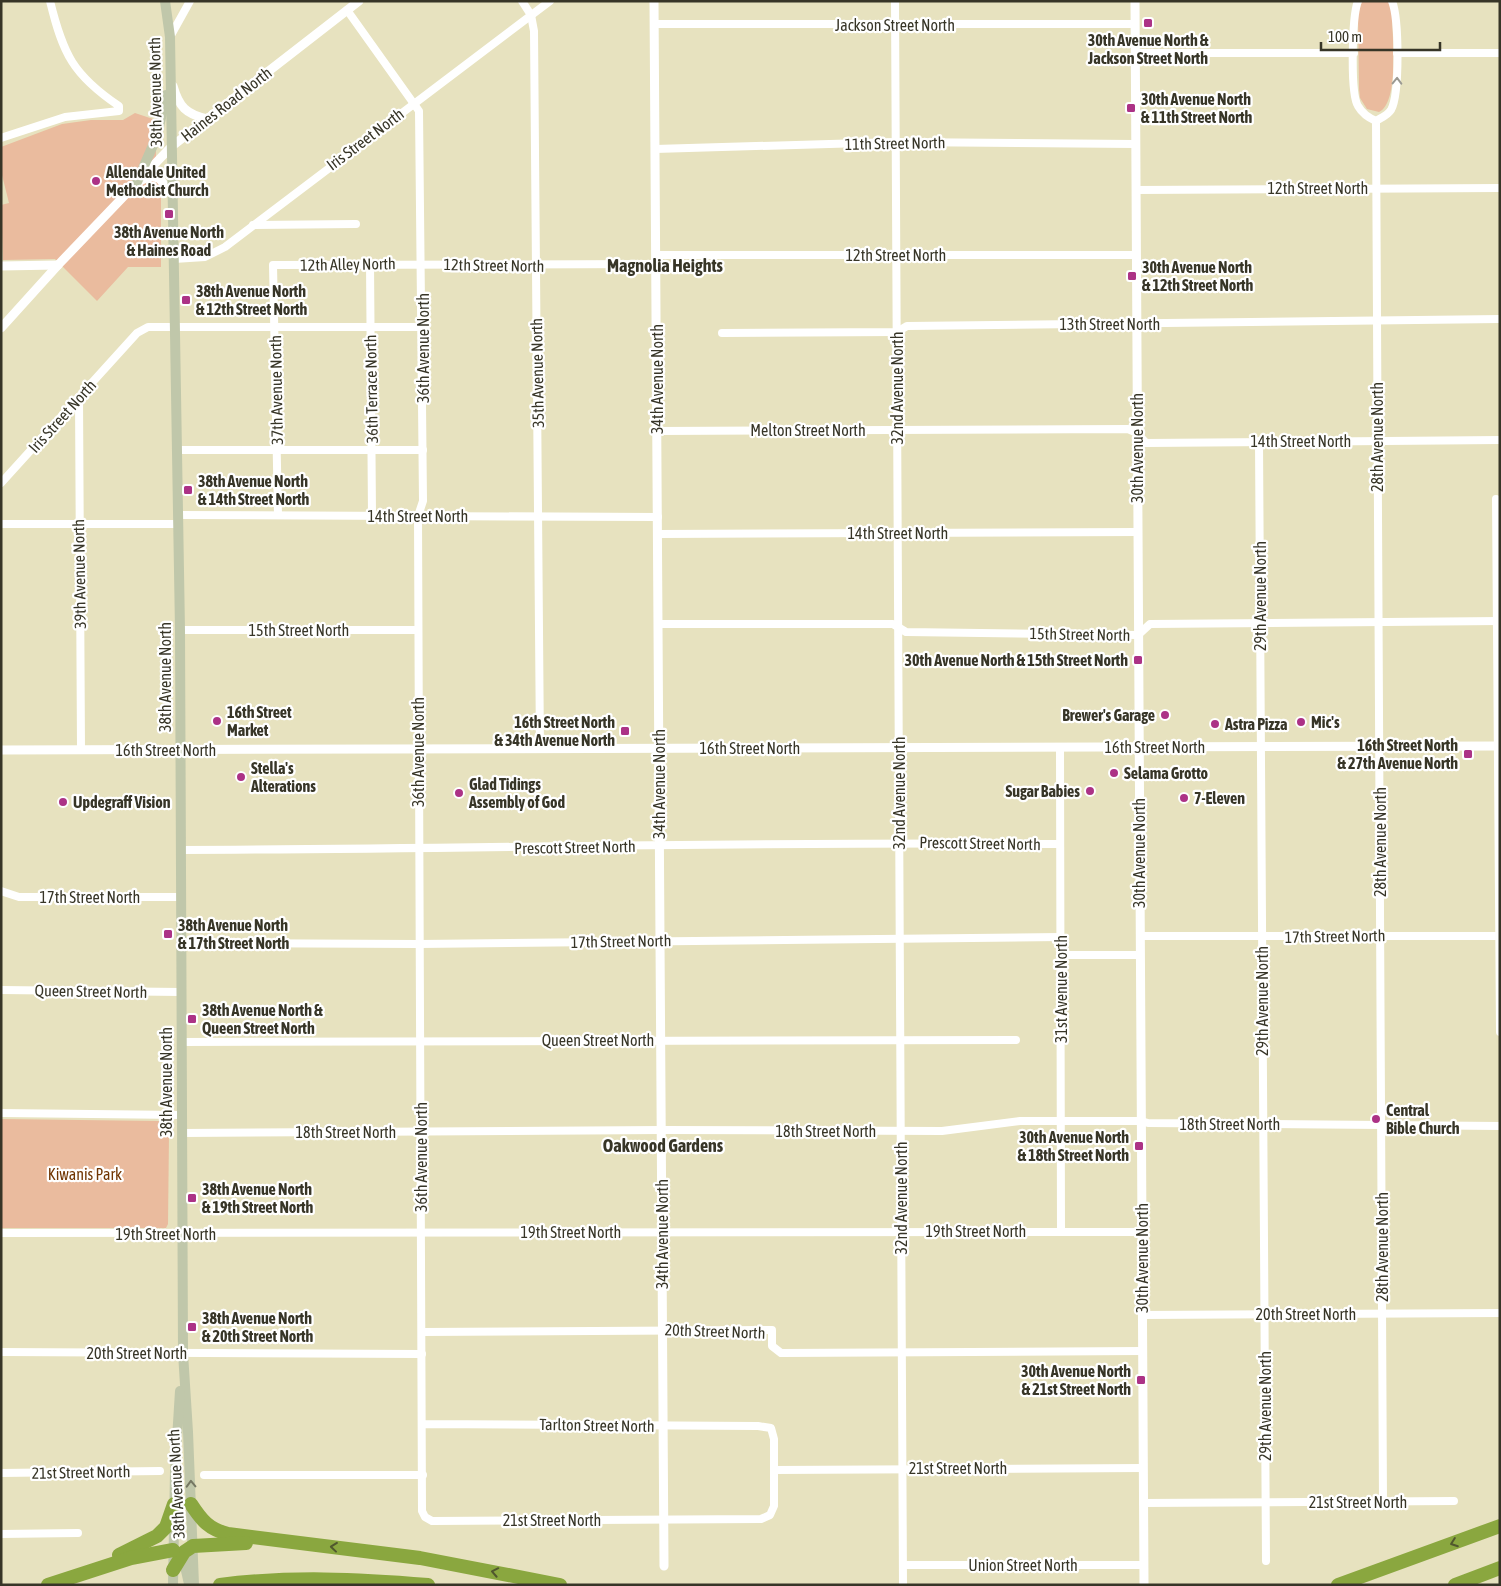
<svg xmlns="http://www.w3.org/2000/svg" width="1501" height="1586" font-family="'Asap Condensed',sans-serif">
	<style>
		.green { fill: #eabb9e }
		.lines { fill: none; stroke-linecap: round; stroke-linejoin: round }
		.minor { stroke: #fff; stroke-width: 8 }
		.tertiary { stroke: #fff; stroke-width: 9 }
		.secondary { stroke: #c0c7aa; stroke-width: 10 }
		.motorway { stroke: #8aa73f; stroke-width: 14 }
		.oneway { stroke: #9b9a93 }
		.oneway2 { stroke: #757762 }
		.oneway3 { stroke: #50572e }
		.poi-dot { fill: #ac3286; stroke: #fff; stroke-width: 2 }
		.labels { text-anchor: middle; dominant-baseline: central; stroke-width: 4.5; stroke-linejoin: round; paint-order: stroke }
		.street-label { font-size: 16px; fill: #373527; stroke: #fff }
		.poi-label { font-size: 16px; font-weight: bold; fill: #373527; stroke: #fff; text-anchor: start }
		.park-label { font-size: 16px; fill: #713603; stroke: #fff }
		.neighbourhood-label { font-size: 18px; font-weight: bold; fill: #373527; stroke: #fff }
	</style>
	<rect width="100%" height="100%" fill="#e7e2bf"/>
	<!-- green -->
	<g class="green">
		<path d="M1362 1H1388L1392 13C1392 34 1400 103 1379 112L1367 109 1360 98 1359 89 1358 15Z"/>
		<polygon points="135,113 156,120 156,182 160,184 161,193 161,267 128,267 97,301 55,259 3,260 1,205 9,203 1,171 1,147 62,124 91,120 123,120"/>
		<polygon points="1,1119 158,1121 165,1123 169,1134 168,1224 166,1228 1,1228"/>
	</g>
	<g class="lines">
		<!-- minor -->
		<g class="minor">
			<polyline points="522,1 531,15 534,31 540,749"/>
			<polyline points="895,1 903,1585"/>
			<path d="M1358 1C1352 16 1350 93 1358 106 1362 113 1369 118 1376 121"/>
			<polyline points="347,10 419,111 423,501 418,516 422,1511 425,1517 432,1521 761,1519 770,1515 774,1506 774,1439 771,1428 758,1426 422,1424"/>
			<polyline points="654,24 1135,24"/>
			<polyline points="170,37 190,1"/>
			<polyline points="1135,53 1354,53"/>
			<polyline points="1397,53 1500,53"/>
			<polyline points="1376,121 1383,1502"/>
			<path d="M1376 121C1381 118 1388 115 1391 110 1400 93 1399 19 1392 1"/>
			<path d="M1 138 65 117 119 111V106C73 75 63 54 50 1"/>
			<polyline points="655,149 897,142 1135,144"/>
			<polyline points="1136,190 1500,188"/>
			<polyline points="253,225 356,224"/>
			<polyline points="656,255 1136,255"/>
			<polyline points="174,259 205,257 225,247 550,1"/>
			<polyline points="370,263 372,515"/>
			<polyline points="722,333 897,332 907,326 1500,319"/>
			<polyline points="79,397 81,750"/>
			<polyline points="657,431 1128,429 1137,433 1146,443 1500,440"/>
			<polyline points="1259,441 1266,1561"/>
			<polyline points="178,450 423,450"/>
			<polyline points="1,483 137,333 148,327 423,327"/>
			<polyline points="1496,499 1500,1032"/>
			<polyline points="178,515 658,517"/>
			<polyline points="278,515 273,265 656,264"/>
			<polyline points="1,524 178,524"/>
			<polyline points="658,534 1138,532"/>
			<polyline points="658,624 893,624 906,632 1138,635 1150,624 1500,621"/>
			<polyline points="180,630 418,630"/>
			<polyline points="1060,747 1061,1232"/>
			<path d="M180 850C474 849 767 841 1060 844"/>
			<polyline points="1,891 19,897 180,897"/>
			<polyline points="1140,936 1500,936"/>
			<polyline points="181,943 419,944 1061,937"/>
			<polyline points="1060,955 1140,955"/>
			<polyline points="1,990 181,992"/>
			<polyline points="181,1042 1016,1040"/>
			<polyline points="1,1113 182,1115"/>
			<path d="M182 1133 662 1130 942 1131 1020 1121H1141L1148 1123C1266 1123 1382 1126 1500 1126"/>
			<polyline points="1,1233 1141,1232"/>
			<polyline points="1142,1315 1500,1313"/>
			<polyline points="422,1332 772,1330 772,1346 781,1353 1142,1351"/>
			<polyline points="1,1352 422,1354"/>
			<polyline points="774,1470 1143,1468"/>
			<polyline points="1,1473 160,1471"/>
			<polyline points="204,1475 423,1475"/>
			<polyline points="1143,1503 1454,1501"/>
			<polyline points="1,1534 78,1533"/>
			<polyline points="903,1565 1143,1565"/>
		</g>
		<!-- tertiary -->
		<g class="tertiary">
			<polyline points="654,1 664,1566"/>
			<polyline points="1135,1 1144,1585"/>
			<path d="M173 86C179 107 186 114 207 119"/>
			<polyline points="140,181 149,176 159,178 172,194"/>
			<polyline points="1,266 58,265"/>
			<polyline points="1,328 58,265 171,147 359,1"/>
			<polyline points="1,750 1500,746"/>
		</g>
		<!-- secondary -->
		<g class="secondary">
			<polyline points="165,1 170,37 180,630 183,1353 188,1432 194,1585"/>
			<polyline points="137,182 157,136 166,95"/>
			<polyline points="178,1554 184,1562 189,1584"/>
			<polyline points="173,1585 175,1471 180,1391"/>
		</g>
		<!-- motorway -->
		<g class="motorway">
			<path d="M191 1504C202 1521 209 1529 228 1534L420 1558 560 1585"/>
			<polyline points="119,1555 157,1536 166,1527 174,1504"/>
			<polyline points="173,1570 184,1552 193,1546 246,1543"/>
			<polyline points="48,1585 131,1558 173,1550"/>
			<path d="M220 1585C289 1576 358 1579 428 1585"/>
			<polyline points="1338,1585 1500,1526"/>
			<polyline points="1455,1585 1500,1568"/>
		</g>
	</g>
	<!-- one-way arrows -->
	<defs><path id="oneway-chevron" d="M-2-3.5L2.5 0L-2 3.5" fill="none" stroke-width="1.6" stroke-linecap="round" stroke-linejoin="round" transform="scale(1.25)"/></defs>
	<use class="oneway" href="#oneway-chevron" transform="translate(1397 81) rotate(-89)"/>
	<use class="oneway2" href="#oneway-chevron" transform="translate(191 1484) rotate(-92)"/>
	<g class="oneway3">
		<use href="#oneway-chevron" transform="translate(1454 1543) rotate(160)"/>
		<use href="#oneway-chevron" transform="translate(334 1547) rotate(-174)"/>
		<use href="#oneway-chevron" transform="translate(495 1572) rotate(-169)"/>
	</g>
	<!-- markers -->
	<g class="poi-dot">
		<rect x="1143" y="18" width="10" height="10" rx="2.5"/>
		<rect x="1126" y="103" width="10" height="10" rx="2.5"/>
		<circle cx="96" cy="181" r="5"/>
		<rect x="164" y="209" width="10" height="10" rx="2.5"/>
		<rect x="1127" y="271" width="10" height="10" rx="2.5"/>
		<rect x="181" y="295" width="10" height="10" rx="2.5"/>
		<rect x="183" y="485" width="10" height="10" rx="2.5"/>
		<rect x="1133" y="655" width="10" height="10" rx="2.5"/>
		<circle cx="1165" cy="715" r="5"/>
		<circle cx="217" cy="721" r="5"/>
		<circle cx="1301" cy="722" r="5"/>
		<circle cx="1215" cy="724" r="5"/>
		<rect x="620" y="726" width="10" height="10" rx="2.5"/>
		<rect x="1463" y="749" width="10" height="10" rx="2.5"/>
		<circle cx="1114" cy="773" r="5"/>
		<circle cx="241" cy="777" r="5"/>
		<circle cx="1090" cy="791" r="5"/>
		<circle cx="459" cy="793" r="5"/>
		<circle cx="1184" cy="798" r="5"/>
		<circle cx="63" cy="802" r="5"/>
		<rect x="163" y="929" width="10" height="10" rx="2.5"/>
		<rect x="187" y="1014" width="10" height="10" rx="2.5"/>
		<circle cx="1376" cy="1119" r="5"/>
		<rect x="1134" y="1141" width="10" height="10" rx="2.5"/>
		<rect x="187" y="1193" width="10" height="10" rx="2.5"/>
		<rect x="187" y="1322" width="10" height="10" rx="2.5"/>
		<rect x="1136" y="1375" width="10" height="10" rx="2.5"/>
	</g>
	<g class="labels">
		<!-- street labels -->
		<g class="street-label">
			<text x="895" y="25">Jackson Street North</text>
			<text transform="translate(155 92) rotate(-91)">38th Avenue North</text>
			<text transform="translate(226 104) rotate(-38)">Haines Road North</text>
			<text transform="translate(365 139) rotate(-37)">Iris Street North</text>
			<text transform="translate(895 143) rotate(-1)">11th Street North</text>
			<text x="1318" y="188">12th Street North</text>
			<text x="896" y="255">12th Street North</text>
			<text transform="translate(348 264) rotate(-1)">12th Alley North</text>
			<text transform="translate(494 265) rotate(1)">12th Street North</text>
			<text x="1110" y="324">13th Street North</text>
			<text transform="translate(423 348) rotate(-90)">36th Avenue North</text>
			<text transform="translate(537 373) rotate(-91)">35th Avenue North</text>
			<text transform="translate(657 379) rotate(-90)">34th Avenue North</text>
			<text transform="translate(897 388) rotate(-90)">32nd Avenue North</text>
			<text transform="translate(371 389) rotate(-91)">36th Terrace North</text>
			<text transform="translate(276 390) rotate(-91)">37th Avenue North</text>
			<text transform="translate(62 416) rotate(-48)">Iris Street North</text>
			<text x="808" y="430">Melton Street North</text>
			<text transform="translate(1377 437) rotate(-90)">28th Avenue North</text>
			<text x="1301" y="441">14th Street North</text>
			<text transform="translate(1137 448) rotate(-90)">30th Avenue North</text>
			<text x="418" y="516">14th Street North</text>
			<text x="898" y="533">14th Street North</text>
			<text transform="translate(79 574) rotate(-91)">39th Avenue North</text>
			<text transform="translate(1260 596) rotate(-90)">29th Avenue North</text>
			<text x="299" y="630">15th Street North</text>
			<text transform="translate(1080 634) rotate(1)">15th Street North</text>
			<text transform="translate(165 677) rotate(-90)">38th Avenue North</text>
			<text x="1155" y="747">16th Street North</text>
			<text x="750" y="748">16th Street North</text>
			<text x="166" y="750">16th Street North</text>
			<text transform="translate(418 752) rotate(-90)">36th Avenue North</text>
			<text transform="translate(659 784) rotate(-90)">34th Avenue North</text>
			<text transform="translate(899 793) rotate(-90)">32nd Avenue North</text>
			<text transform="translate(1380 842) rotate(-90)">28th Avenue North</text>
			<text transform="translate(980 843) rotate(1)">Prescott Street North</text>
			<text transform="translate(575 847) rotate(-1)">Prescott Street North</text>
			<text transform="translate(1139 853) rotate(-90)">30th Avenue North</text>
			<text x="90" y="897">17th Street North</text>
			<text transform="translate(1335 936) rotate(-1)">17th Street North</text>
			<text transform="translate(621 941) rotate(-1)">17th Street North</text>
			<text transform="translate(1061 989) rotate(-90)">31st Avenue North</text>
			<text transform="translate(91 991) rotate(1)">Queen Street North</text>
			<text transform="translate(1262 1001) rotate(-90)">29th Avenue North</text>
			<text x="598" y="1040">Queen Street North</text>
			<text transform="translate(166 1082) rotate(-90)">38th Avenue North</text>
			<text x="1230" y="1124">18th Street North</text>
			<text x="826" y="1131">18th Street North</text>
			<text x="346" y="1132">18th Street North</text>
			<text transform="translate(421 1157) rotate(-90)">36th Avenue North</text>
			<text transform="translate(901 1198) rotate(-90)">32nd Avenue North</text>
			<text x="976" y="1231">19th Street North</text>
			<text x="571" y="1232">19th Street North</text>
			<text x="166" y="1234">19th Street North</text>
			<text transform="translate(662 1234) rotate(-90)">34th Avenue North</text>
			<text transform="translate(1382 1247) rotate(-90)">28th Avenue North</text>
			<text transform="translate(1142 1258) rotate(-90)">30th Avenue North</text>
			<text x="1306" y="1314">20th Street North</text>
			<text transform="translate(715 1331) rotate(2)">20th Street North</text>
			<text x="137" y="1353">20th Street North</text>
			<text transform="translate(1265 1406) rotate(-90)">29th Avenue North</text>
			<text transform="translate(597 1425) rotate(1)">Tarlton Street North</text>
			<text x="958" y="1468">21st Street North</text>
			<text transform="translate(81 1472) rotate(-1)">21st Street North</text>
			<text transform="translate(176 1484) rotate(-93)">38th Avenue North</text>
			<text x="1358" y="1502">21st Street North</text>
			<text x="552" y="1520">21st Street North</text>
			<text x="1023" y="1565">Union Street North</text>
		</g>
		<!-- poi labels -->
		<g class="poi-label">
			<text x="1148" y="40" text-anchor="middle">30th Avenue North &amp;<tspan x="1148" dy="18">Jackson Street North</tspan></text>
			<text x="1141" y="99">30th Avenue North<tspan x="1141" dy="18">&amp; 11th Street North</tspan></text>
			<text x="106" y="172">Allendale United<tspan x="106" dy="18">Methodist Church</tspan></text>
			<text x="169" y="232" text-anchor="middle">38th Avenue North<tspan x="169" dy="18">&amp; Haines Road</tspan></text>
			<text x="1142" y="267">30th Avenue North<tspan x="1142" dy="18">&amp; 12th Street North</tspan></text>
			<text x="196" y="291">38th Avenue North<tspan x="196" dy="18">&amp; 12th Street North</tspan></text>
			<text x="198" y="481">38th Avenue North<tspan x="198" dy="18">&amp; 14th Street North</tspan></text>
			<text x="1128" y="660" text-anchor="end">30th Avenue North &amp; 15th Street North</text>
			<text x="227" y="712">16th Street<tspan x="227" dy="18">Market</tspan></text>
			<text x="1155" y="715" text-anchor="end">Brewer's Garage</text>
			<text x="615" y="722" text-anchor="end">16th Street North<tspan x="615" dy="18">&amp; 34th Avenue North</tspan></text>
			<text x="1311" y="722">Mic's</text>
			<text x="1225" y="724">Astra Pizza</text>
			<text x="1458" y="745" text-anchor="end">16th Street North<tspan x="1458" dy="18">&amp; 27th Avenue North</tspan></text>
			<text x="251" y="768">Stella's<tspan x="251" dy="18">Alterations</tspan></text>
			<text x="1124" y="773">Selama Grotto</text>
			<text x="469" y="784">Glad Tidings<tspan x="469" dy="18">Assembly of God</tspan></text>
			<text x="1080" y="791" text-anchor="end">Sugar Babies</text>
			<text x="1194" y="798">7-Eleven</text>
			<text x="73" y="802">Updegraff Vision</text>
			<text x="178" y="925">38th Avenue North<tspan x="178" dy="18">&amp; 17th Street North</tspan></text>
			<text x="202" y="1010">38th Avenue North &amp;<tspan x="202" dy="18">Queen Street North</tspan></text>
			<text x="1386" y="1110">Central<tspan x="1386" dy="18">Bible Church</tspan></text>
			<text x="1129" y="1137" text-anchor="end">30th Avenue North<tspan x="1129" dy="18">&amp; 18th Street North</tspan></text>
			<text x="202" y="1189">38th Avenue North<tspan x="202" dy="18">&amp; 19th Street North</tspan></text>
			<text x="202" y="1318">38th Avenue North<tspan x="202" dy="18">&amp; 20th Street North</tspan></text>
			<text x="1131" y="1371" text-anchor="end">30th Avenue North<tspan x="1131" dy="18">&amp; 21st Street North</tspan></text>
		</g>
		<!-- park labels -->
		<g class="park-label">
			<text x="85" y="1174">Kiwanis Park</text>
		</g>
		<!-- neighbourhood labels -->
		<g class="neighbourhood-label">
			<text x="665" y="265">Magnolia Heights</text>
			<text x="663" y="1145">Oakwood Gardens</text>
		</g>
	</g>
	<!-- border -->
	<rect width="1501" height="1586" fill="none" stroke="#373527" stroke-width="5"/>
	<!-- scale -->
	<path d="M1321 42v8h119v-8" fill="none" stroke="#373527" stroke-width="2.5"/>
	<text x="1328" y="42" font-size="15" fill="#373527" stroke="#ffffff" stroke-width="4" paint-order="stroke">100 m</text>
</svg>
